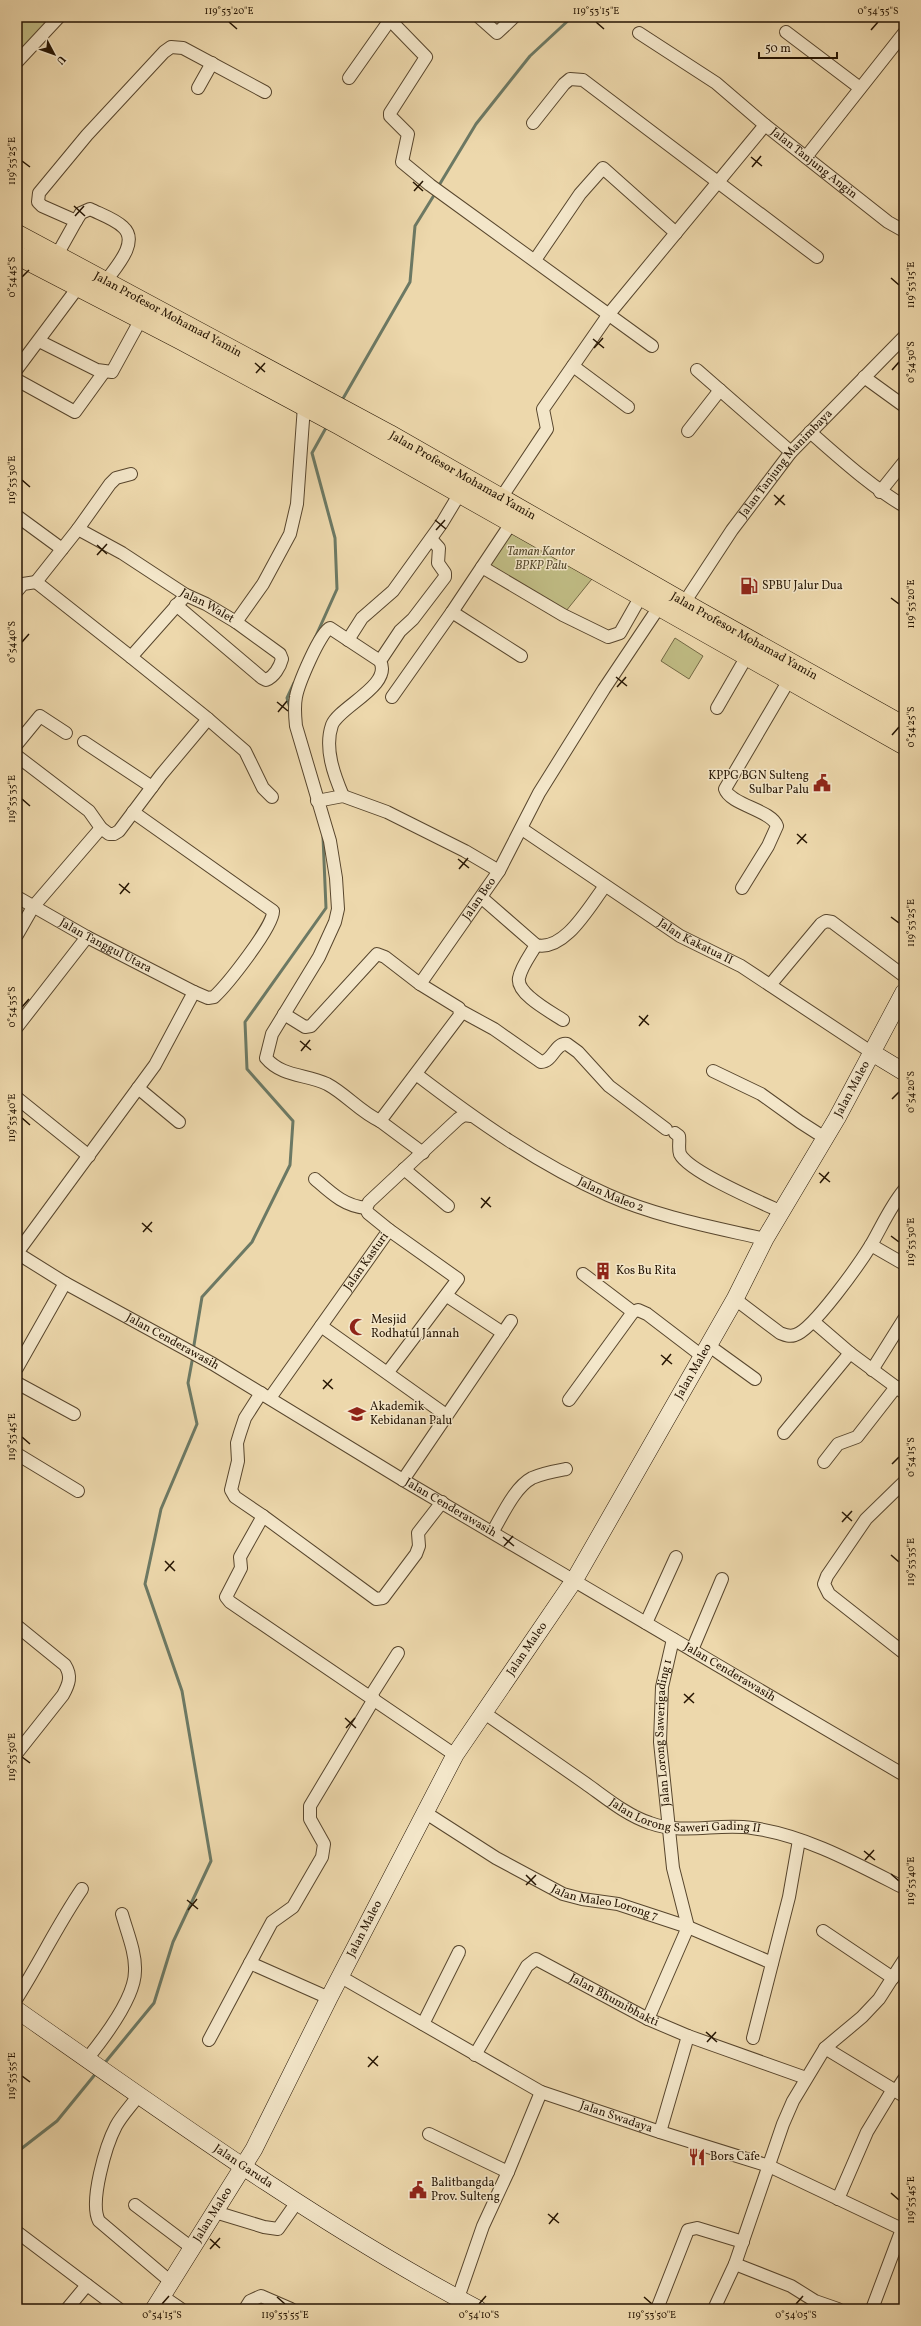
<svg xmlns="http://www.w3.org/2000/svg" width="921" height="2326" font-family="Vollkorn,serif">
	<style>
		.green { fill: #c0bc84; stroke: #736844 }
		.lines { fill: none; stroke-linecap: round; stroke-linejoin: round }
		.stream { stroke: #6c7964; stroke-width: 3 }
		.street-casing { stroke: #58462d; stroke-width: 14 }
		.secondary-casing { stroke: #261503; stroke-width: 18 }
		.primary-casing { stroke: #261503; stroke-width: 20 }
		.street { stroke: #f3e6c9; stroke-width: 12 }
		.secondary { stroke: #f3e6c9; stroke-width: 17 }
		.primary { stroke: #edd8ac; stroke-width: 19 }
		.ticks { fill: none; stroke: #261503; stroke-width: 1.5 }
		.labels { text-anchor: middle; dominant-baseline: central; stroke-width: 3; stroke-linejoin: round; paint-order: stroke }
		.street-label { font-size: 12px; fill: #261503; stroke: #f3e6c9 }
		.park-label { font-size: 12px; font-style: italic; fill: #54472a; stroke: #f3e6c9 }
		.poi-label { font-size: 12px; fill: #261503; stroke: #f3e6c9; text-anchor: start }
		.neatline { fill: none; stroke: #261503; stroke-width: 1.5 }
		.ticks-label { font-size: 10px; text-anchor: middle; fill: #261503 }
	</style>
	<rect width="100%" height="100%" fill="#edd8ac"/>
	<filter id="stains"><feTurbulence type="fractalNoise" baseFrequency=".005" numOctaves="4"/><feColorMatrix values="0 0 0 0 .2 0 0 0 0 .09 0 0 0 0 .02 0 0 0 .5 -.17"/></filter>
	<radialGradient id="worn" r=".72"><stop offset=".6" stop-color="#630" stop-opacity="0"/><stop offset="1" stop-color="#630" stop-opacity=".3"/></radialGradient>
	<!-- green -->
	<g class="green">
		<polygon points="17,17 40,17 50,27 17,61"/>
		<polygon points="505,523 604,564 566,611 485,564"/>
		<polygon points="675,638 703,656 689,679 661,661"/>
	</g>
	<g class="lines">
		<!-- stream -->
		<g class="stream">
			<polyline points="438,187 476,124 530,56 572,17"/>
			<polyline points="341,402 410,282 415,226 436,192"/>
			<polyline points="315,638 337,589 335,538 312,453 327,426"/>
			<polyline points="290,708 287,698 294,683"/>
			<polyline points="193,1351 202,1297 252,1242 290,1165 293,1121 247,1069 245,1022 326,908 323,837"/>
			<polyline points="103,2065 154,2003 173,1942 211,1861 182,1691 145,1584 161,1509 197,1424 188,1383 193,1356"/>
			<polyline points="17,2152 57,2121 97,2072"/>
		</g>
		<!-- street casing -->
		<g class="street-casing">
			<g id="street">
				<polyline points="479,17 497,33 514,17"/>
				<polyline points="390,20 426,57 390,113 390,116 408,134 402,162 430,185 652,346"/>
				<polyline points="786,32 860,88"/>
				<polyline points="639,33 716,83 765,125"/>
				<polyline points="17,62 59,17"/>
				<polyline points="349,78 392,17"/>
				<polyline points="198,88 212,63"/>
				<polyline points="533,123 564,84 570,79 583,80 817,257"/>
				<polyline points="806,157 904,33"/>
				<path d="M76 221 81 213 90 209C100 214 115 219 123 227 140 242 115 268 106 281"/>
				<polyline points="57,255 76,221 42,206 38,202 39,193 87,135 164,52 171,47 183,48 265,92"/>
				<polyline points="535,260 580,194 603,168 676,233"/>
				<polyline points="39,341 97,370 112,372 141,319"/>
				<polyline points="573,366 628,407"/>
				<polyline points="17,369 79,286"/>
				<polyline points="697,370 791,452"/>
				<polyline points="864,377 904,406"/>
				<polyline points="17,380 75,412 104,372"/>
				<polyline points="688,431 720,390"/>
				<path d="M810 432C840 458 869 485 904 506"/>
				<polyline points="880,492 904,462"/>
				<path id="s1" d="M501 498 547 429 543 409 609 314 765 125 888 222 904 231"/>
				<polyline points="17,516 62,549"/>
				<polyline points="78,529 110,484 116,478 131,474"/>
				<polyline points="482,567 563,615 608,637 620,633 641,596"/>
				<path id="s2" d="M36 582 78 529 122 553 186 595 206 604 236 622 263 584 290 534 297 504 304 406"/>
				<polyline points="36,582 131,657"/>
				<polyline points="17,591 23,584 36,582"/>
				<path id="s3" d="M684 603 732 530 791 452 904 337"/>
				<path d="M176 605 262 678 266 680C274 677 280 667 282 659L280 654 236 622"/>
				<polyline points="452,612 521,656"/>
				<polyline points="348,640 362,618 393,591 442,523 460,493"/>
				<path d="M380 661 330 628C320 632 298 685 296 697 294 707 295 716 296 726L330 841 336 878 338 909 335 922 319 957 272 1034 266 1058C282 1077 306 1074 327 1084 346 1094 360 1112 380 1121"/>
				<polyline points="392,697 452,612 512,522"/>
				<polyline points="717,708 747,656"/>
				<polyline points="208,719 245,751 263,788 272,797"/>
				<polyline points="84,742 152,787"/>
				<polyline points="17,744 40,716 66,733"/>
				<polyline points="17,756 89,811 101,828 109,834 114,834 119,831 161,775 208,719 131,657 186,595"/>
				<path d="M343 796C334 775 324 748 332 725 339 707 393 685 380 661L400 631 413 619 445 577V573L438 563 439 548 431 539"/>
				<polyline points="317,801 343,796 387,812 465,851 499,871"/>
				<path id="s4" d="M522 829 680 936 741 966 871 1052"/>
				<path d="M742 888 768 846 777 826C772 810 730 805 725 789L789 680"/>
				<path id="s5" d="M17 897 87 937 194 992 208 998 214 997C227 985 274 926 273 911L133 812"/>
				<path d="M482 898 536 945C565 952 590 905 605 886"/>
				<polyline points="17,935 33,907 101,828"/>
				<path d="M536 945C531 954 521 967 519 978 516 994 551 1012 563 1020"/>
				<polyline points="770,985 821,924 826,921 832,922 904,976"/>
				<path d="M461 1011 494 1029 541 1062C553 1062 555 1042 567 1044L578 1052 609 1086 666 1129"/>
				<polyline points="284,1014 305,1027 311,1026 377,954 385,957 420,984"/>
				<polyline points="17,1027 87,937"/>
				<polyline points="713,1071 761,1094 800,1122 825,1138"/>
				<path id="s6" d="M416 1074C476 1120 538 1164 608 1195 658 1217 713 1227 765 1239"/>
				<polyline points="138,1088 179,1122"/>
				<polyline points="17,1098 89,1156"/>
				<path d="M675 1133 679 1136C680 1142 678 1148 680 1154 689 1172 762 1203 782 1212"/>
				<path id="s7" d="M423 1153 380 1121 460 1015 459 1008 420 984 499 871 539 793 604 689 659 607"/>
				<polyline points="404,1169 448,1206"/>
				<path d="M315 1179C331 1193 344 1206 366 1208"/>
				<polyline points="871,1245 904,1264"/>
				<path id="s8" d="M17 1253 65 1283 213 1364 403 1480 904 1775"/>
				<polyline points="17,1253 155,1065 194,992"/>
				<polyline points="583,1274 633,1312 638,1310 647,1314 702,1356"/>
				<polyline points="447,1296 503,1333"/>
				<path d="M735 1299 780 1333C785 1335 789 1337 795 1335 813 1330 860 1263 871 1245 882 1226 890 1207 904 1190"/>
				<polyline points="814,1322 850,1353 904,1393"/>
				<polyline points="321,1326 446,1415"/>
				<polyline points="708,1345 755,1379"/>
				<polyline points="17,1368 65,1283"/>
				<polyline points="872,1370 904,1319"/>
				<polyline points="388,1372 458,1279 389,1230"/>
				<polyline points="17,1383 74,1414"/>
				<polyline points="261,1393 245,1418 240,1433 237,1443 238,1461 231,1490 235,1497 263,1516"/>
				<path id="s9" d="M270 1398 389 1230 368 1213 366 1208 369 1202 458 1119 464 1115 471 1116"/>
				<polyline points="569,1400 633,1312"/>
				<polyline points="784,1433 850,1353"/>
				<polyline points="17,1454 78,1491"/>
				<polyline points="824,1462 838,1444 857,1437 896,1387"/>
				<polyline points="403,1480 511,1321"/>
				<polyline points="904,1482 866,1519 827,1576 824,1584 829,1594 904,1653"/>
				<polyline points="442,1502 418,1533 419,1546 416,1554 383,1598 376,1599 263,1516 240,1557 241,1568 226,1597 230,1602 455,1755"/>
				<path d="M493 1531C503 1514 515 1487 532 1478 543 1473 555 1471 566 1469"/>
				<polyline points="646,1623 676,1557"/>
				<path d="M17 1626 65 1665C72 1676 69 1684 63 1695L17 1753"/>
				<polyline points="692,1650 722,1579"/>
				<polyline points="370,1697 398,1653"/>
				<path id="s10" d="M483 1712C517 1736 551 1759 585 1783 605 1797 626 1815 650 1823 683 1835 718 1823 752 1828 805 1835 857 1864 904 1888"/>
				<path id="s11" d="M426 1813 496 1858 563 1894 582 1899 618 1904 688 1927 772 1963"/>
				<polyline points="823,1931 893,1978"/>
				<path id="s12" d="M341 1977 541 2092 660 2132 769 2166 904 2230"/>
				<path d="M17 1998C40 1962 58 1924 82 1889"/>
				<polyline points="329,1998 250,1963 272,1922 293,1907 322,1857 324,1844 310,1819 310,1806 374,1699"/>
				<path id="s13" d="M648 2019 688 1927 673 1868 660 1742 662 1687 673 1639"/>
				<polyline points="423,2024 459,1952"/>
				<polyline points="753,2038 789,1897 799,1840"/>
				<polyline points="209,2040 250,1963"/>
				<polyline points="825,2048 904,2096"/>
				<path id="s14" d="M475 2055 527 1966 536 1959 648 2019 688 2036 806 2078"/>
				<path d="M87 2059C104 2038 135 1998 135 1971 136 1953 127 1932 122 1914"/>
				<polyline points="896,2091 904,2079"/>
				<path d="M138 2096C131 2106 122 2115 116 2126 106 2145 89 2202 99 2221L171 2282"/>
				<polyline points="660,2132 688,2036"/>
				<polyline points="429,2134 508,2172"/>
				<polyline points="838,2199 867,2132 893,2089"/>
				<polyline points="135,2205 192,2248"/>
				<polyline points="215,2212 264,2227 278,2229 297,2202"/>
				<polyline points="17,2232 119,2309"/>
				<polyline points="735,2264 791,2286 815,2301 838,2309"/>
				<polyline points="162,2296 181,2309"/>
				<polyline points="458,2298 483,2226 508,2172 541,2092"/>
				<polyline points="67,2309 87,2285"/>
				<polyline points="245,2309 250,2301 261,2296 291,2309"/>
				<polyline points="657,2309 688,2230 697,2228 743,2242"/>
				<polyline points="714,2309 735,2264 783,2124 793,2101 825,2048 862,2017 879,1999 904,1960"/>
				<polyline points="872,2309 902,2229"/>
			</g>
		</g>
		<!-- secondary casing -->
		<g class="secondary-casing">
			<g id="secondary">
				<polyline points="871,1052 904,1072"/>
				<path id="s15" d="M17 2010C167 2115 316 2223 478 2309"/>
				<path id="s16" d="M154 2309 254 2149 329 1998 455 1755 575 1579 735 1299 765 1239 837 1118 904 992"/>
			</g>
		</g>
		<!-- primary casing -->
		<g class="primary-casing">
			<g id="primary">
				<path id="s17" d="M17 234 389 434 700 612 904 726"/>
				<polyline points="17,255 181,340 339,425 904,745"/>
			</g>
		</g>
		<!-- street -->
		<use href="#street" class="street"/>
		<!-- secondary -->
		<use href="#secondary" class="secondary"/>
		<!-- primary -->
		<use href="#primary" class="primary"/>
	</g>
	<!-- ticks -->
	<path class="ticks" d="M229 22 237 29M596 22 604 29M871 30 878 22M751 157 762 166M22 161 30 167M752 167 761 156M413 182 423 191M414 191 423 181M74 206 85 216M75 216 84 206M22 277 29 270M891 278 899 285M593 339 604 348M594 348 603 338M255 363 265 372M892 370 899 362M256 373 265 363M22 480 30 487M774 495 785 505M775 505 784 495M435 520 446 529M436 530 445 520M97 545 107 554M97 555 107 544M891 598 899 604M22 642 29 634M616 677 627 686M617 687 626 677M277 702 288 711M278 712 287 701M892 735 899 727M22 799 30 806M797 834 807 843M797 844 806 834M458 859 469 868M459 869 468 858M119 884 130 893M120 894 129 883M891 917 899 923M22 1007 29 999M639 1016 649 1025M639 1026 648 1015M300 1041 311 1050M301 1051 310 1040M892 1099 899 1092M22 1118 30 1125M819 1173 830 1182M820 1183 829 1172M481 1198 491 1207M481 1208 490 1197M142 1223 152 1232M143 1232 152 1222M891 1236 899 1242M661 1355 672 1364M662 1365 671 1354M323 1380 333 1389M323 1389 332 1379M22 1437 30 1444M892 1464 899 1457M842 1512 852 1521M842 1522 852 1511M503 1537 514 1546M504 1546 513 1536M891 1555 899 1562M165 1561 175 1571M165 1571 174 1561M684 1694 694 1703M684 1703 694 1693M345 1718 356 1728M346 1728 355 1718M22 1757 30 1763M864 1851 875 1860M865 1860 874 1850M891 1874 899 1881M526 1875 536 1885M526 1885 536 1875M187 1900 198 1909M188 1910 197 1899M706 2032 717 2042M707 2042 716 2032M368 2057 378 2066M368 2067 378 2056M22 2076 30 2082M891 2193 899 2200M548 2214 559 2223M549 2224 558 2213M210 2239 220 2248M210 2249 220 2238M277 2297 285 2304M644 2297 652 2304M162 2304 169 2296M479 2304 486 2296M796 2304 803 2296"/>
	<!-- icons -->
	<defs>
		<g id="fuel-bare" transform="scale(1.38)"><path d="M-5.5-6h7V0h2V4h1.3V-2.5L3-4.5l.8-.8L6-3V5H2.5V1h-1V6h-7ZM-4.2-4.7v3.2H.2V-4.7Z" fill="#8f2418" stroke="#f3e6c9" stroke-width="2.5" paint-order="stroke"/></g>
		<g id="civic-bare" transform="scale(1.38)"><path d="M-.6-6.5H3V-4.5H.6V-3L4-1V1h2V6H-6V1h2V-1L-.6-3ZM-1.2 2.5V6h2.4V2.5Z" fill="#8f2418" stroke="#f3e6c9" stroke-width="2.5" paint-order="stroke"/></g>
		<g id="building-bare" transform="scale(1.38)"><path d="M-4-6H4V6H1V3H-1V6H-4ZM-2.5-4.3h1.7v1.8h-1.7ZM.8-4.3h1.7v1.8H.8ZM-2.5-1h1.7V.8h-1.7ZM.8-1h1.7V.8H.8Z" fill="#8f2418" stroke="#f3e6c9" stroke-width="2.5" paint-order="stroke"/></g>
		<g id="mosque-bare" transform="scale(1.38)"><path d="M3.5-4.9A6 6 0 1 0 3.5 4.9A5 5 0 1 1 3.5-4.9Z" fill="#8f2418" stroke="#f3e6c9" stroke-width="2.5" paint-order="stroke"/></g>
		<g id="university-bare" transform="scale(1.38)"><path d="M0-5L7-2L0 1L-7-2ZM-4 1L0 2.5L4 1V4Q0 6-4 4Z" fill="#8f2418" stroke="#f3e6c9" stroke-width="2.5" paint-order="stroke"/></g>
		<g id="restaurant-bare" transform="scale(1.38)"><path d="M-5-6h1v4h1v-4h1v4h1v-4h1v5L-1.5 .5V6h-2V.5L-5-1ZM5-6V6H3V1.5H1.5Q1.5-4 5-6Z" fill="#8f2418" stroke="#f3e6c9" stroke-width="2.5" paint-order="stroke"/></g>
	</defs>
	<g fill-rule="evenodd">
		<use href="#fuel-bare" x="749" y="586"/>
		<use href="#civic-bare" x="822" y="783"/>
		<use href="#building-bare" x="603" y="1271"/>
		<use href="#mosque-bare" x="358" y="1327"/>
		<use href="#university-bare" x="357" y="1414"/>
		<use href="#restaurant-bare" x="697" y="2157"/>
		<use href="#civic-bare" x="418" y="2190"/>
	</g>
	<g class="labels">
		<!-- street labels -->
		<g class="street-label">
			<text stroke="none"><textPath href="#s1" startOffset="526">Jalan Tanjung Angin</textPath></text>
			<text stroke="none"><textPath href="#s17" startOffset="171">Jalan Profesor Mohamad Yamin</textPath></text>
			<text stroke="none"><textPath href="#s3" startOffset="173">Jalan Tanjung Manimbaya</textPath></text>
			<text stroke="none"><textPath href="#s17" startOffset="507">Jalan Profesor Mohamad Yamin</textPath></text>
			<text stroke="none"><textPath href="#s2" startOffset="218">Jalan Walet</textPath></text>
			<text stroke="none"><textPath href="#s17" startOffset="831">Jalan Profesor Mohamad Yamin</textPath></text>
			<text stroke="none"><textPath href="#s7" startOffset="343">Jalan Beo</textPath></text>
			<text stroke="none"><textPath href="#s4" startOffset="207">Jalan Kakatua II</textPath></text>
			<text stroke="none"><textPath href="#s5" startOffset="101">Jalan Tanggul Utara</textPath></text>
			<text stroke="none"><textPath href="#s16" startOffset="1407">Jalan Maleo</textPath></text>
			<text stroke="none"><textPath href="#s6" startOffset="230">Jalan Maleo 2</textPath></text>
			<text stroke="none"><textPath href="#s9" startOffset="167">Jalan Kasturi</textPath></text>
			<text stroke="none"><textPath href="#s8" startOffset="179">Jalan Cenderawasih</textPath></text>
			<text stroke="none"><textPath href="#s16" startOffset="1083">Jalan Maleo</textPath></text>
			<text stroke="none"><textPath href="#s8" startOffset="503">Jalan Cenderawasih</textPath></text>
			<text stroke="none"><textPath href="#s16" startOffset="759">Jalan Maleo</textPath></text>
			<text stroke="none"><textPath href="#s8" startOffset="827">Jalan Cenderawasih</textPath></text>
			<text stroke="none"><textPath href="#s13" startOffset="297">Jalan Lorong Sawerigading 1</textPath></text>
			<text stroke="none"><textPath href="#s10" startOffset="234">Jalan Lorong Saweri Gading II</textPath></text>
			<text stroke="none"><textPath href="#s11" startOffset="202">Jalan Maleo Lorong 7</textPath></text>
			<text stroke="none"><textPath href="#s16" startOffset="435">Jalan Maleo</textPath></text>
			<text stroke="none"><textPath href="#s14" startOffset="203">Jalan Bhumibhakti</textPath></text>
			<text stroke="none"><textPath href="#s12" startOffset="310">Jalan Swadaya</textPath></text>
			<text stroke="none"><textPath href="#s15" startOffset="275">Jalan Garuda</textPath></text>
			<text stroke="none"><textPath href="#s16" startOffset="111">Jalan Maleo</textPath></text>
		</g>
		<!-- park labels -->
		<g class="park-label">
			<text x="541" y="552">Taman Kantor<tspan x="541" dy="14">BPKP Palu</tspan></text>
		</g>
		<!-- poi labels -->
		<g class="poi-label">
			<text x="762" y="586">SPBU Jalur Dua</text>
			<text x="809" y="776" text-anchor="end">KPPG BGN Sulteng<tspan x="809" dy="14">Sulbar Palu</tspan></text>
			<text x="616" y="1271">Kos Bu Rita</text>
			<text x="371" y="1320">Mesjid<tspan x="371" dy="14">Rodhatul Jannah</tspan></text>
			<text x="370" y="1407">Akademik<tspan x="370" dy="14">Kebidanan Palu</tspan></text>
			<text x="710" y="2157">Bors Cafe</text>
			<text x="431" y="2183">Balitbangda<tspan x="431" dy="14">Prov. Sulteng</tspan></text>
		</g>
	</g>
	<!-- margin -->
	<rect width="921" height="2326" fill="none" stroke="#edd8ac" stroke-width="44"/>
	<!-- north arrow -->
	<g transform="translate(54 54) rotate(131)" stroke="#f3e6c9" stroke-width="3" paint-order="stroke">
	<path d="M0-3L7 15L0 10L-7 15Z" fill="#261503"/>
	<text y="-6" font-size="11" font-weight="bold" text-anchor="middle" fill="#261503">U</text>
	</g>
	<!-- scale -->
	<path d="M759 52v6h78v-6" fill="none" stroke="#261503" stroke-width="2"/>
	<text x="765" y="52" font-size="12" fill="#261503" stroke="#f3e6c9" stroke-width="3" paint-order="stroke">50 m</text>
	<rect x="22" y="22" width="877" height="2282" class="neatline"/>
	<g class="ticks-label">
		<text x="229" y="14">119°53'20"E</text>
		<text x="596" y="14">119°53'15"E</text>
		<text x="878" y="14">0°54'35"S</text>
		<text transform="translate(11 161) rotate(-90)" y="4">119°53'25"E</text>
		<text transform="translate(11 277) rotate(-90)" y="4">0°54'45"S</text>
		<text transform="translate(910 285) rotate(-90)" y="4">119°53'15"E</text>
		<text transform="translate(910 362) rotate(-90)" y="4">0°54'30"S</text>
		<text transform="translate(11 480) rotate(-90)" y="4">119°53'30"E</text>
		<text transform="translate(910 604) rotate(-90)" y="4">119°53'20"E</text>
		<text transform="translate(11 642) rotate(-90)" y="4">0°54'40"S</text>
		<text transform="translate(910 727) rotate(-90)" y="4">0°54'25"S</text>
		<text transform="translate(11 799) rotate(-90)" y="4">119°53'35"E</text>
		<text transform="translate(910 923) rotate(-90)" y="4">119°53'25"E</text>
		<text transform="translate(11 1007) rotate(-90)" y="4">0°54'35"S</text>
		<text transform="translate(910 1092) rotate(-90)" y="4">0°54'20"S</text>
		<text transform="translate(11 1118) rotate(-90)" y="4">119°53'40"E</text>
		<text transform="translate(910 1242) rotate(-90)" y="4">119°53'30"E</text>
		<text transform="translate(11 1437) rotate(-90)" y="4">119°53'45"E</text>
		<text transform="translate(910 1457) rotate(-90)" y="4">0°54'15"S</text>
		<text transform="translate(910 1562) rotate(-90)" y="4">119°53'35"E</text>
		<text transform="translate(11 1757) rotate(-90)" y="4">119°53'50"E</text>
		<text transform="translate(910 1881) rotate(-90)" y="4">119°53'40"E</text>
		<text transform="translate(11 2076) rotate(-90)" y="4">119°53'55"E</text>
		<text transform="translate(910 2200) rotate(-90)" y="4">119°53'45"E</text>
		<text x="162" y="2318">0°54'15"S</text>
		<text x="285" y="2318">119°53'55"E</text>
		<text x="479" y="2318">0°54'10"S</text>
		<text x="652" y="2318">119°53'50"E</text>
		<text x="796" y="2318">0°54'05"S</text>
	</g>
	<rect width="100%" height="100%" filter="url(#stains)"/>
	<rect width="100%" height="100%" fill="url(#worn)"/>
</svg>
